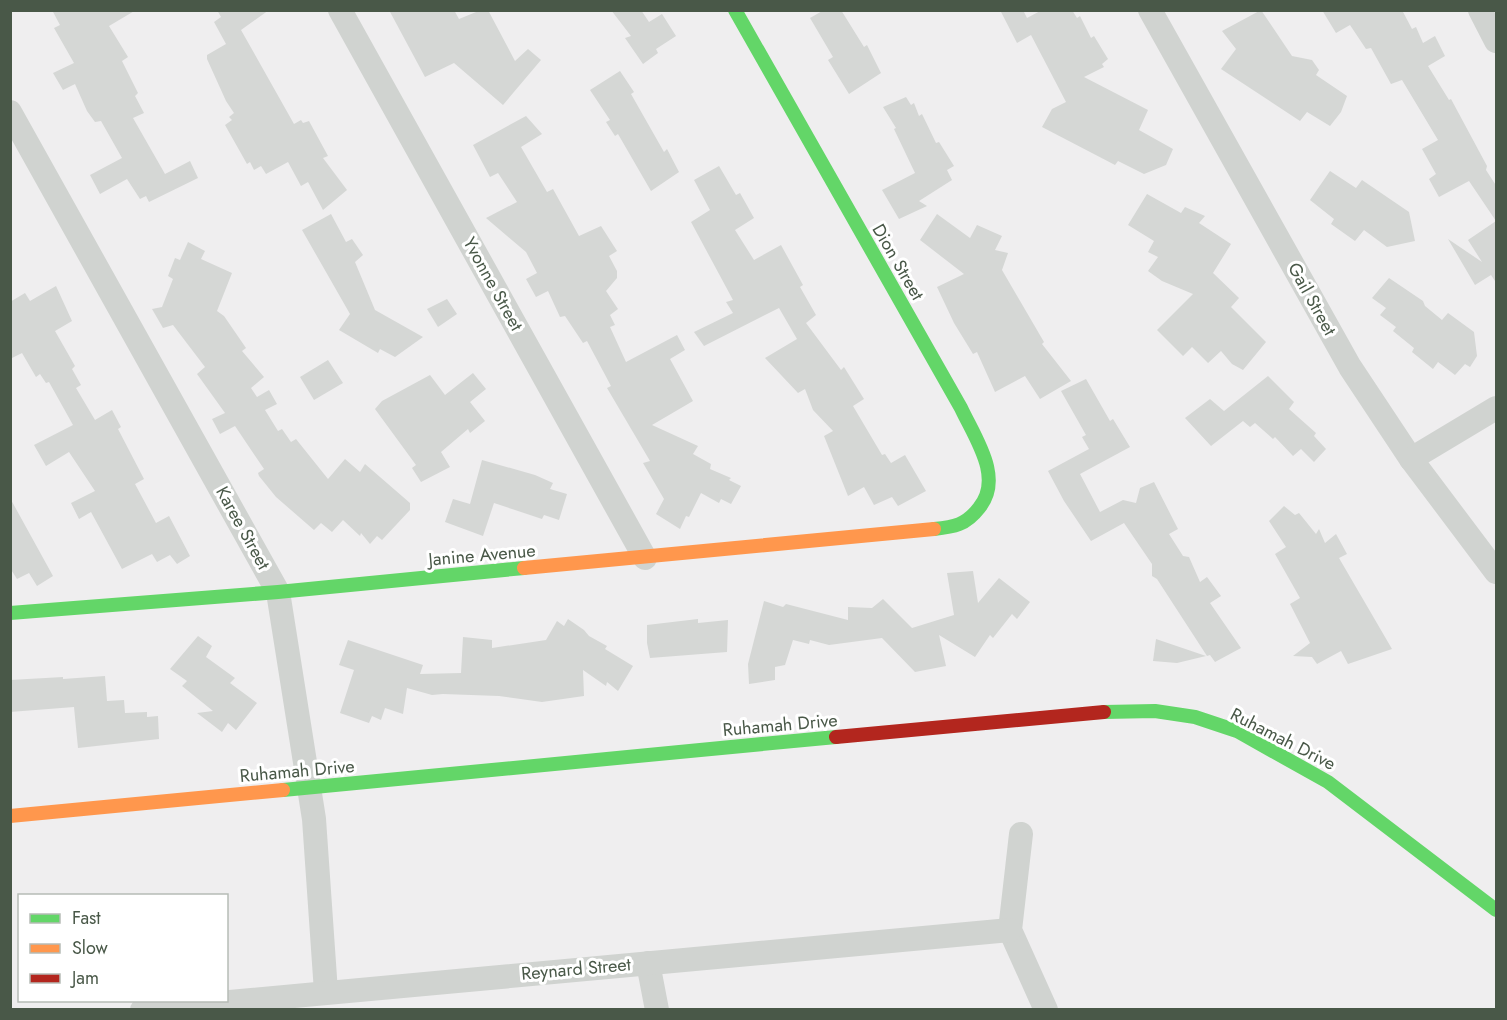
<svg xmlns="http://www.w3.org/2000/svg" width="1507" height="1020" font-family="Jost,sans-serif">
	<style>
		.building { fill: #d5d7d5 }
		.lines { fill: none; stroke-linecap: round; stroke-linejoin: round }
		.street { stroke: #d0d3d0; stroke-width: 24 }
		.fast { stroke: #63d668; stroke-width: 14 }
		.slow { stroke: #ff974d; stroke-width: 14 }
		.jam { stroke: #b3261e; stroke-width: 14 }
		.labels { text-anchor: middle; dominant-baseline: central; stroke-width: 6; stroke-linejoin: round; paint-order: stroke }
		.street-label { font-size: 18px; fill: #495848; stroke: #fff }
	</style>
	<rect width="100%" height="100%" fill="#efeeef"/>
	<!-- building -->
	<g class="building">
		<polygon points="52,10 136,10 109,26 128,57 122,61 138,93 135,96 144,113 133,118 165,174 190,161 198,178 149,202 146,196 140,199 127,179 100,194 90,175 122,158 101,121 95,122 87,111 75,84 63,90 53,73 74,63 54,28 60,25"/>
		<polygon points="217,10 269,10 241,30 294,124 301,120 303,123 309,121 328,156 323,158 347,190 323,210 308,182 301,186 288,162 266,174 261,166 254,170 250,162 247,164 225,125 232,120 229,117 234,113 226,101 207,59 207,55 226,44 214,22 221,17"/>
		<polygon points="389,10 454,10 459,19 481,10 488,10 515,61 528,49 541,60 503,105 454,63 425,77"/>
		<polygon points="611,10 641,10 649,22 662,14 676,36 656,49 658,53 643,64 625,38 631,36"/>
		<polygon points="824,10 841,10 864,47 867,45 881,73 849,94 828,60 833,57 810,18"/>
		<polygon points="1000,10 1023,10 1027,18 1042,10 1072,10 1077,18 1080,16 1091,38 1094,36 1108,59 1102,64 1104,67 1084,77 1148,110 1139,130 1173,149 1166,165 1144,174 1118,161 1115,165 1042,127 1052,109 1066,102 1031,35 1017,43"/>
		<polygon points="1261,10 1292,56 1312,60 1319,70 1316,75 1347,96 1341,112 1330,126 1307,112 1300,121 1221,69 1236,49 1222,31"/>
		<polygon points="1322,10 1402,10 1412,29 1416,27 1423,43 1435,36 1445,56 1428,66 1449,100 1451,99 1487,166 1486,170 1497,187 1497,284 1491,275 1475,285 1448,239 1482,262 1468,240 1496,221 1469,181 1439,197 1429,179 1436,174 1422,149 1438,140 1402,80 1391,84 1371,48 1366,49 1350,25 1336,33"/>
		<polygon points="620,71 634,92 631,94 664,152 667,149 679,172 651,191 618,134 615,136 606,122 610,120 590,90"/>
		<polygon points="906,97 911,105 914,103 919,116 922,114 936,143 939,142 954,166 947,170 952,180 919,201 927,206 899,219 882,190 915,173 894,129 896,128 883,107"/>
		<polygon points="526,116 542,134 521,147 547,192 553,189 579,236 601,226 617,251 609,256 617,271 617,278 606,291 618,309 610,315 615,325 610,327 626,362 677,335 685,350 670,359 693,401 652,425 698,446 693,454 711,464 710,469 731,478 729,480 741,486 731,504 721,499 719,503 701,493 689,517 686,516 680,529 656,514 664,499 643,463 650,461 607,388 611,386 587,341 583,343 565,316 560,317 548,291 536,297 526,279 537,273 526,252 486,218 517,202 498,173 490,177 473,145"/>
		<polygon points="719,166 736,195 740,193 754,218 735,230 754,260 781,245 803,285 800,287 816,315 806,323 841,370 844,367 864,399 853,406 882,455 885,454 891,463 905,455 926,491 898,506 892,497 874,505 864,487 848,496 824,436 833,431 813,410 805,389 798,393 765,358 797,339 779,308 704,346 694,332 733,313 726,302 733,300 691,222 710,210 694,180"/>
		<polygon points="1330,171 1356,188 1362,180 1409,212 1415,241 1387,247 1364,230 1355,241 1331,224 1334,219 1310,200"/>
		<polygon points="1147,194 1181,213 1185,207 1205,216 1199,223 1231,244 1213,273 1239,298 1231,307 1266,342 1243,370 1232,364 1221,351 1208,363 1192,347 1183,356 1157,330 1193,294 1162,281 1148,271 1158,257 1148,252 1154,241 1128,225"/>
		<polygon points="331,214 346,242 352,239 363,255 355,262 375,310 423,337 395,357 380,349 378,353 339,330 350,314 302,230"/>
		<polygon points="937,214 970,238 977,225 1002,236 995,250 1008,253 1002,270 1044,342 1042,344 1071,381 1040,399 1025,376 995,392 977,352 973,354 954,323 937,287 964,274 920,240"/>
		<polygon points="188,242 205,251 201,259 232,273 217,311 224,316 246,348 242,351 264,377 251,388 257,397 269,390 277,404 265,410 278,431 282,429 291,442 296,439 328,479 345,459 360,472 365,464 410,503 410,510 382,540 377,536 370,544 361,533 360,536 343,520 332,532 321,523 314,530 276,497 259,476 258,473 264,469 235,426 220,434 212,419 225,413 197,374 205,367 173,325 163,328 152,309 162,307 173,279 168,276 175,258 180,260"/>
		<polygon points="1389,278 1423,301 1425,306 1442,320 1448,313 1474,332 1477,356 1470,367 1465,364 1455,375 1438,362 1433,369 1412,352 1414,348 1393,331 1396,327 1380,315 1386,308 1372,298"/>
		<polygon points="56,286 72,321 55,331 75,366 72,369 81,385 76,388 95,420 112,410 121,427 118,429 144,479 135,484 156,523 169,516 190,556 177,564 170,555 157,562 152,554 122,569 91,512 79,519 71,503 95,491 69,452 46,466 34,445 73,425 49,382 46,383 40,374 36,377 22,353 10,359 10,302 25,293 30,301"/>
		<polygon points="447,299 457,314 438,327 427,309"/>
		<polygon points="328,360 343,383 314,400 300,377"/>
		<polygon points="473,373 486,389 470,402 485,421 470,433 468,429 441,452 450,467 421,482 412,468 416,465 375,409 382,401 430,375 445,395"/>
		<polygon points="1268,376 1294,402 1289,409 1316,433 1314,436 1326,449 1314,462 1301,449 1293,456 1275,437 1273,439 1255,423 1250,427 1243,421 1211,446 1185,418 1210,399 1224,411"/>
		<polygon points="1086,379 1110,421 1113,419 1130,447 1080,474 1100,512 1123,500 1136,503 1140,488 1154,482 1178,529 1169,534 1183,556 1189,557 1200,582 1207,577 1221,596 1210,603 1241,648 1215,662 1210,655 1207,656 1157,579 1152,576 1152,564 1124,523 1091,541 1064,501 1048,471 1089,449 1082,437 1086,435 1061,391"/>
		<polygon points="482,460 535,475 553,483 550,489 567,494 559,520 544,515 542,519 494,503 483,536 445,522 453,499 470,504"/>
		<polygon points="10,498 53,576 37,586 29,573 17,579 10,568"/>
		<polygon points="1284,506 1295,515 1299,513 1316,534 1319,529 1325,543 1336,534 1347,554 1339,558 1392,649 1348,664 1341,651 1317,664 1312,657 1293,656 1310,643 1290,604 1300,598 1275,554 1286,547 1269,521"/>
		<polygon points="973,571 978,603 999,578 1030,602 1017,619 1012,614 993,638 990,635 975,657 939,635 946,666 915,672 882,638 829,645 810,640 809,644 793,640 785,665 775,667 775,680 749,684 748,664 764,601 783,607 786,604 848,620 848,607 872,608 883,599 912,628 954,615 947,573"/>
		<polygon points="568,619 584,630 589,636 607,646 605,649 633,666 618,691 607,682 606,686 583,670 584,696 542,702 499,696 443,694 432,695 407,688 403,714 385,708 381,720 372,716 369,723 340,713 354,670 339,665 348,640 423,665 420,674 461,673 463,637 492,640 492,648 546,640 557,621 564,626"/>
		<polygon points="698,619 698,623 728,620 727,652 650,658 647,643 647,625"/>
		<polygon points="198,636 212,646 206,657 235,678 230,683 257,703 236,730 228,723 222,732 197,713 213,711 182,686 187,681 170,669"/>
		<polygon points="1156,639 1206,656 1177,663 1153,661"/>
		<polygon points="105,676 107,701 124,700 125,713 147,712 147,717 158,716 159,739 78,748 74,707 10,712 10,680 63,677 63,679"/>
	</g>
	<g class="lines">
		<!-- street -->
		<g class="street">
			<polyline points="340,10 645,558"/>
			<polyline points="1150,10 1350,367 1411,459 1496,572"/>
			<polyline points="1480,10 1496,41"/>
			<polyline points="10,112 278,592 314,819 326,992"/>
			<polyline points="1411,459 1496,408"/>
			<polyline points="1021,834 1010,930 1046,1010"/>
			<polyline points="648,963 657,1010"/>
			<polyline points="142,1010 1010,930"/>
		</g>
		<!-- fast -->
		<g class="fast">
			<path d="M735 10 961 408C975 438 1004 478 979 508 966 525 954 527 934 529"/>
			<polyline points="10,613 278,592 524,568"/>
			<polyline points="1104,712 1155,711 1195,717 1237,731 1328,782 1496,910"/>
			<polyline points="283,790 836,737"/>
		</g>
		<!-- slow -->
		<g class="slow">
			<polyline points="524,568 934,529"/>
			<polyline points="10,816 283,790"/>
		</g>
		<!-- jam -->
		<polyline class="jam" points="836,737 1104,712"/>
	</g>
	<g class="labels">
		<!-- street labels -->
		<g class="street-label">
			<text transform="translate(898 262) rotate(60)">Dion Street</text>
			<text transform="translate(493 284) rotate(61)">Yvonne Street</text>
			<text transform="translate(1312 299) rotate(61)">Gail Street</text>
			<text transform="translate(243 528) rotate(61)">Karee Street</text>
			<text transform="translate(482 555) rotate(-5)">Janine Avenue</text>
			<text transform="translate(780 725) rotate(-5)">Ruhamah Drive</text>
			<text transform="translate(1283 739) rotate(27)">Ruhamah Drive</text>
			<text transform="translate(297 771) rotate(-5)">Ruhamah Drive</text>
			<text transform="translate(576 969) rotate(-5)">Reynard Street</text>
		</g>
	</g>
	<!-- border -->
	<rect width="1507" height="1020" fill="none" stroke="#495848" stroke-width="24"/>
	<!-- legend -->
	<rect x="18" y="894" width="210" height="108" fill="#ffffff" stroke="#b6bcb6" stroke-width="1.5"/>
	<rect x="30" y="914" width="30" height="9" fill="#63d668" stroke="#b6bcb6" stroke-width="1.5"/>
	<text x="72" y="924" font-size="18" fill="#495848">Fast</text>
	<rect x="30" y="944" width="30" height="9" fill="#ff974d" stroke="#b6bcb6" stroke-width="1.5"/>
	<text x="72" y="954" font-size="18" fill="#495848">Slow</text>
	<rect x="30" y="974" width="30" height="9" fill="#b3261e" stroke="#b6bcb6" stroke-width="1.5"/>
	<text x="72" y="984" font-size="18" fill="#495848">Jam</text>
</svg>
